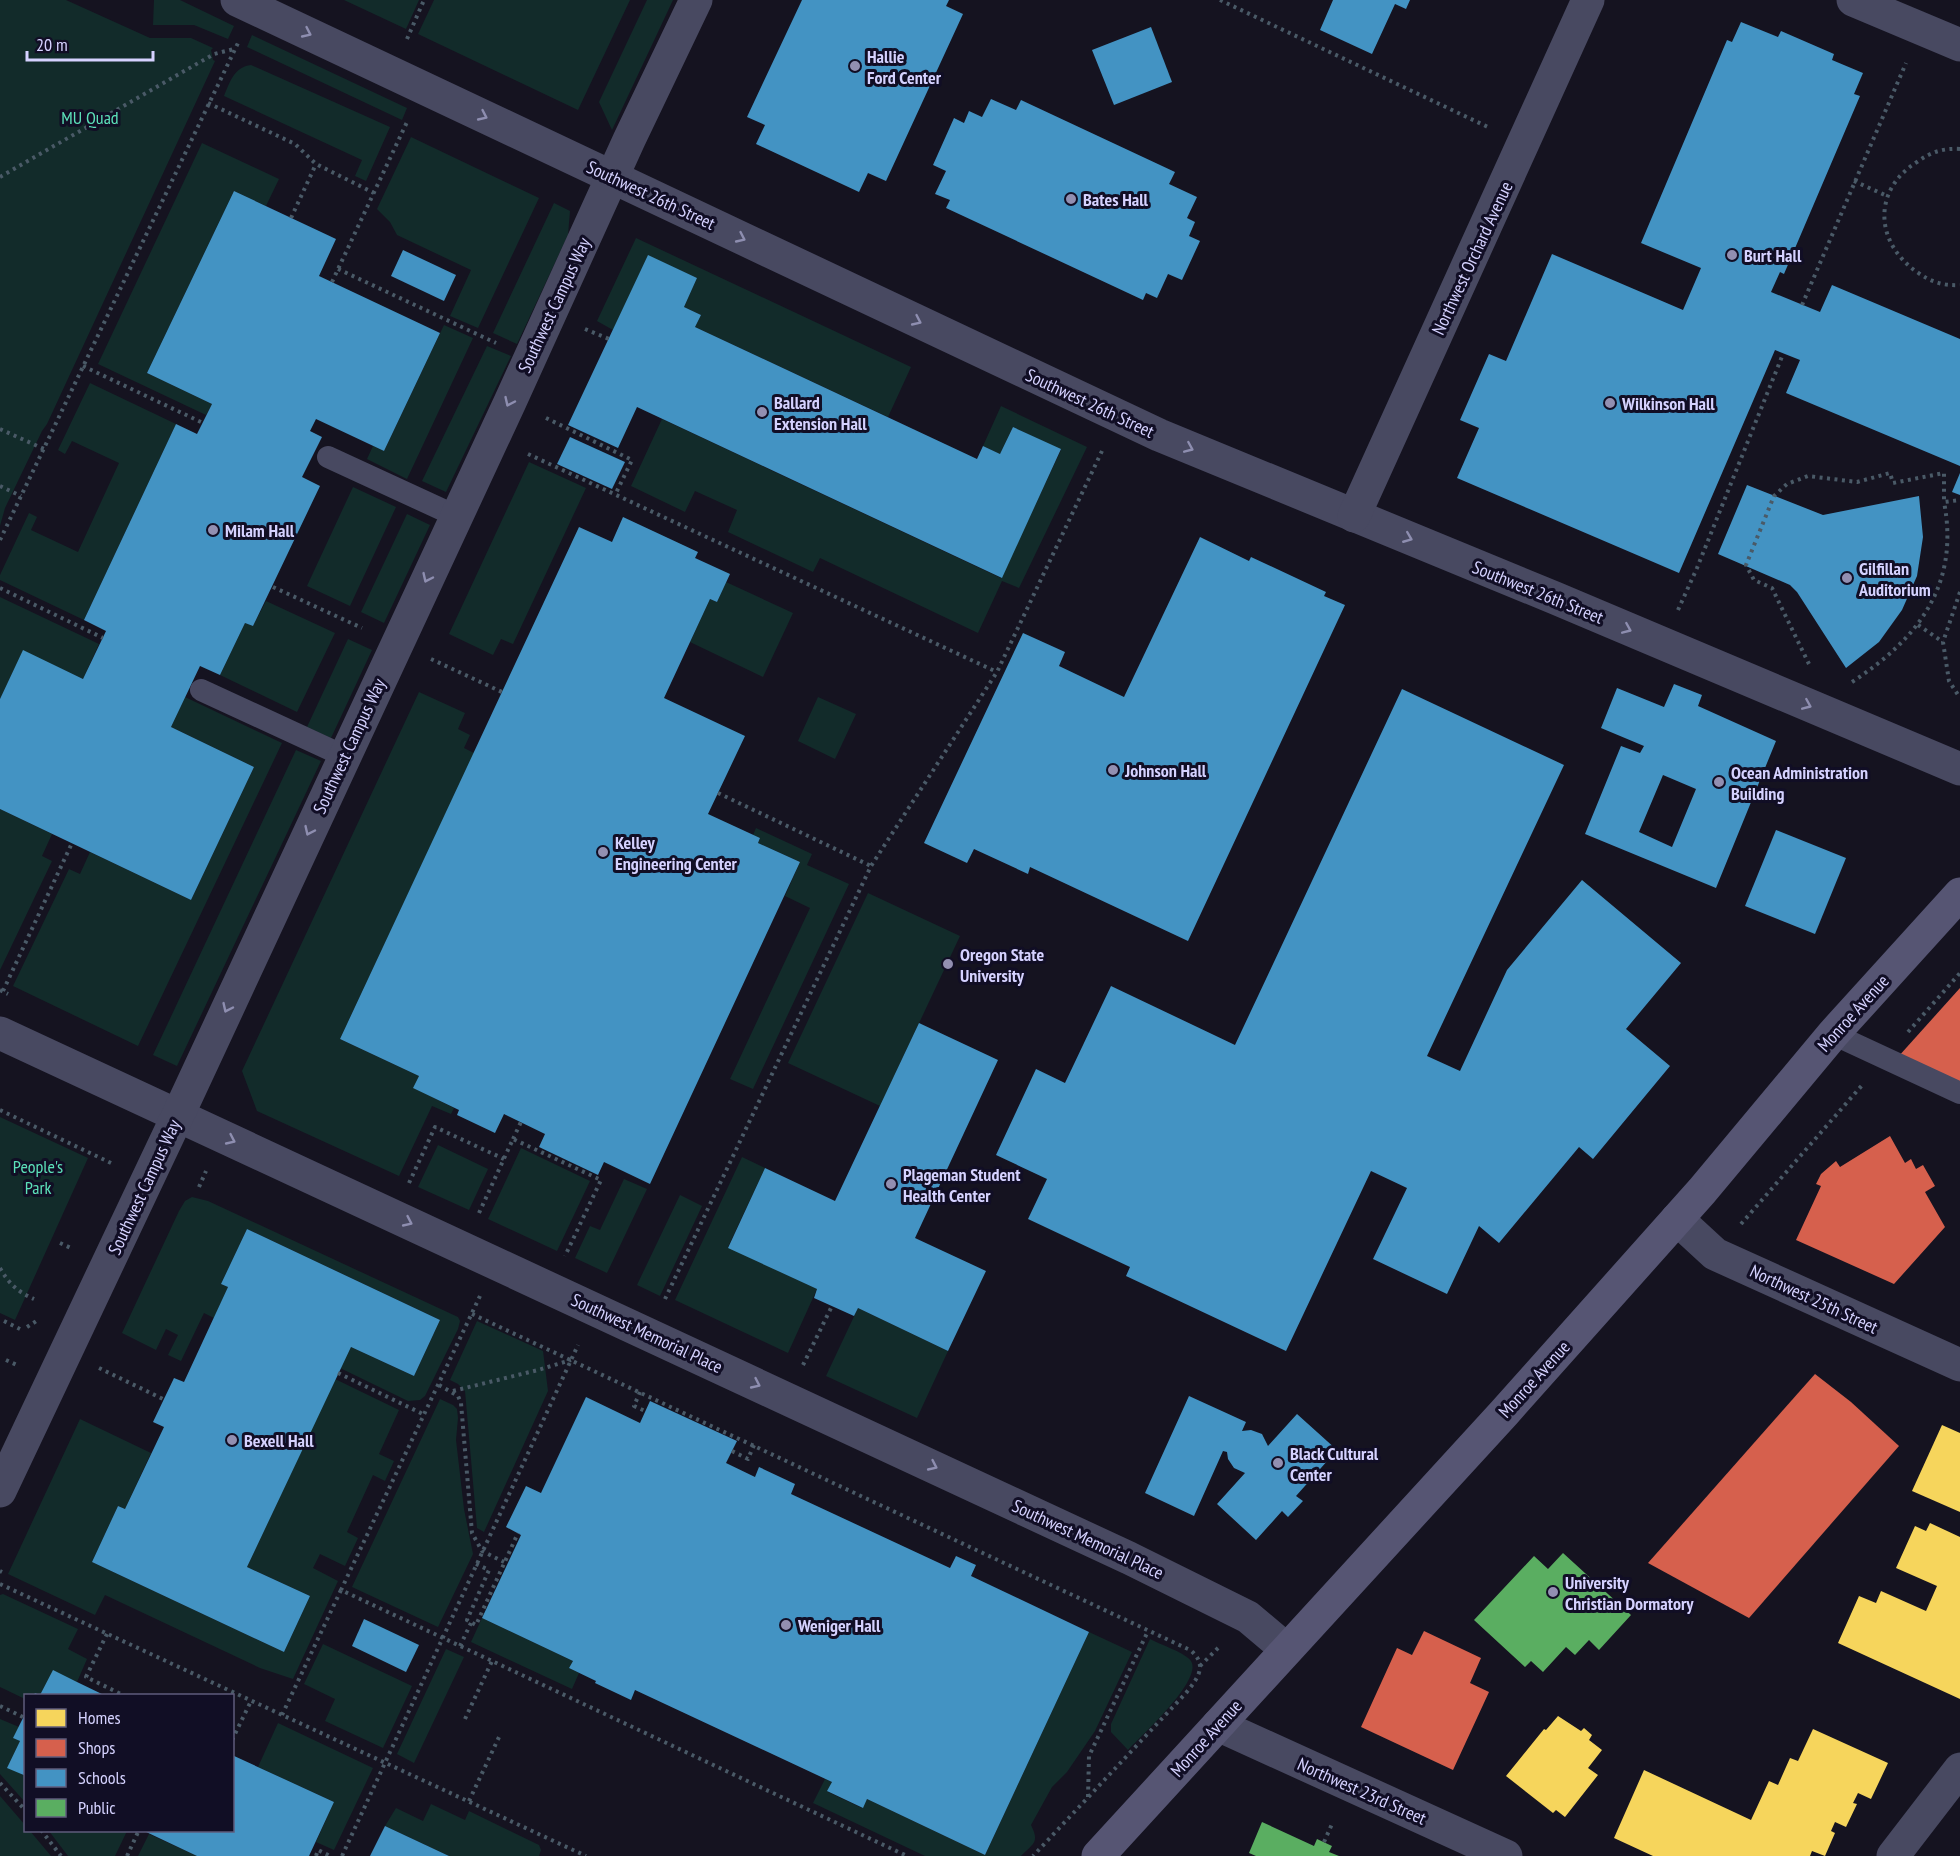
<svg xmlns="http://www.w3.org/2000/svg" width="1960" height="1856" font-family="'PT Sans Narrow',sans-serif">
	<style>
		.green { fill: #122b2a }
		.homes { fill: #f6d55c }
		.shops { fill: #d6604d }
		.schools { fill: #4393c3; fill-rule: evenodd }
		.public { fill: #5aae61 }
		.lines { fill: none; stroke-linecap: round; stroke-linejoin: round }
		.path { stroke: #4a5a67; stroke-width: 4; stroke-dasharray: 3 4.5; stroke-linecap: butt }
		.lane { stroke: #484961; stroke-width: 22 }
		.street { stroke: #484961; stroke-width: 33 }
		.secondary { stroke: #565573; stroke-width: 33 }
		.oneway { stroke: #8e8eb0 }
		.poi-dot { fill: #928fb1; stroke: #110e25; stroke-width: 2 }
		.labels { text-anchor: middle; dominant-baseline: central; stroke-width: 6; stroke-linejoin: round; paint-order: stroke }
		.poi-label { font-size: 18px; font-weight: bold; fill: #d5d2ff; stroke: #110e25; text-anchor: start }
		.park-label { font-size: 18px; fill: #5ce1b9; stroke: #110e25 }
		.street-label { font-size: 18px; fill: #d5d2ff; stroke: #110e25 }
	</style>
	<rect width="100%" height="100%" fill="#151320"/>
	<!-- green -->
	<g class="green">
		<polygon points="0,0 66,0 150,38 191,38 213,48 211,50 213,60 215,61 47,424 42,431 5,508 0,526"/>
		<polygon points="154,0 180,0 234,26 228,39 194,25 153,25"/>
		<polygon points="344,0 419,0 406,29"/>
		<polygon points="434,0 630,0 578,110 418,34"/>
		<polygon points="647,0 673,0 612,130 599,102"/>
		<polygon points="252,35 407,108 402,120 247,47"/>
		<path d="M251 65 390 127 366 181 355 176 362 160 224 96C230 82 234 67 251 65Z"/>
		<polygon points="411,137 539,198 478,328 450,316 471,270 397,235 390,222 377,209"/>
		<polygon points="202,143 279,179 266,206 234,191 147,373 212,404 206,415 98,364"/>
		<polygon points="554,203 570,211 568,235 517,344 493,333"/>
		<polygon points="636,238 911,367 888,417 695,327 701,315 684,307 697,278 648,256 613,330 597,321"/>
		<polygon points="444,325 473,338 407,479 367,459 373,446 384,451"/>
		<polygon points="487,346 511,356 446,492 422,481"/>
		<polygon points="90,383 176,424 84,620 0,580 0,575 29,513 37,517 31,530 78,552 119,463 72,441 65,454 58,450"/>
		<polygon points="1001,406 1087,447 1019,588 1002,581 978,633 820,558 813,572 728,532 737,510 695,491 685,512 631,486 662,419 1001,578 1061,450 1013,427 1000,454 983,446"/>
		<polygon points="529,462 586,488 513,644 501,639 493,655 449,634"/>
		<polygon points="353,487 396,507 350,606 307,586"/>
		<polygon points="407,514 430,525 384,623 361,612"/>
		<polygon points="726,582 793,613 763,677 690,642 710,599 717,602"/>
		<polygon points="0,597 99,644 83,679 23,651 0,699"/>
		<polygon points="266,601 335,633 297,712 220,675 245,623 253,626"/>
		<polygon points="348,639 372,650 331,738 307,727"/>
		<polygon points="419,692 465,713 458,729 470,735 464,748 474,753 340,1039 419,1076 414,1088 454,1108 451,1114 432,1106 399,1176 257,1111 242,1071"/>
		<polygon points="185,697 282,743 138,1046 13,986 69,869 80,874 90,852 191,900 254,767 171,727"/>
		<polygon points="818,697 856,714 835,759 798,741"/>
		<polygon points="296,750 321,761 177,1066 153,1055"/>
		<polygon points="0,809 52,834 42,856 52,861 0,970"/>
		<polygon points="756,828 812,854 807,865 849,884 753,1089 730,1079 810,908 785,896 800,862 758,843 760,838 753,835"/>
		<polygon points="868,893 960,936 880,1106 788,1063"/>
		<polygon points="0,1117 88,1158 15,1320 0,1313"/>
		<polygon points="438,1145 488,1169 469,1210 418,1187"/>
		<polygon points="521,1148 590,1181 557,1251 488,1219"/>
		<polygon points="742,1157 765,1168 728,1247 817,1289 788,1353 675,1300"/>
		<polygon points="624,1179 647,1189 607,1273 575,1258 590,1226 600,1230"/>
		<polygon points="680,1195 702,1206 660,1296 637,1285"/>
		<polygon points="192,1197 208,1201 458,1317 460,1321 458,1329 425,1396 420,1400 408,1401 340,1368 351,1347 414,1376 440,1320 247,1229 221,1284 228,1287 214,1318 204,1313 181,1361 168,1355 178,1335 166,1329 156,1350 122,1333 179,1211 185,1201"/>
		<polygon points="858,1308 948,1351 917,1418 826,1376"/>
		<polygon points="477,1321 543,1351 548,1391 484,1532 477,1528 465,1391 458,1384 450,1380"/>
		<polygon points="335,1379 399,1410 379,1454 394,1461 385,1481 373,1475 347,1532 358,1538 345,1566 320,1554 313,1568 338,1581 293,1679 260,1668 105,1595 95,1615 8,1574 80,1419 151,1453 125,1509 118,1506 92,1562 284,1652 310,1596 247,1567"/>
		<polygon points="440,1399 453,1405 457,1409 458,1418 456,1440 464,1509 473,1554 438,1627 352,1587"/>
		<polygon points="3,1594 78,1629 68,1649 87,1659 77,1682 53,1671 40,1695 35,1693 33,1695 26,1696 25,1699 0,1687 0,1595"/>
		<polygon points="482,1618 573,1661 569,1668 579,1673 572,1689 471,1642"/>
		<path d="M1089 1632 1132 1652 1095 1731 1067 1772 1052 1787 1031 1825C1040 1843 1033 1843 1021 1856H925L813 1803 825 1779 832 1782 828 1792 862 1808 867 1799 985 1855Z"/>
		<path d="M1150 1639C1159 1644 1186 1653 1191 1661 1203 1680 1142 1735 1128 1750L1111 1732V1724Z"/>
		<polygon points="323,1644 412,1686 383,1748 325,1721 335,1699 304,1684"/>
		<polygon points="446,1649 464,1657 414,1763 397,1754"/>
		<polygon points="0,1719 19,1727 14,1738 20,1741 8,1767 25,1776 25,1802 0,1774"/>
		<polygon points="278,1723 373,1768 334,1850 316,1842 334,1802 258,1767"/>
		<polygon points="0,1796 25,1825 26,1830 30,1831 51,1856 0,1856"/>
		<polygon points="431,1804 465,1820 469,1811 539,1845 541,1850 539,1856 449,1856 385,1826 396,1808 423,1821"/>
		<polygon points="49,1831 127,1831 115,1856 68,1856"/>
		<polygon points="149,1834 197,1856 138,1856"/>
	</g>
	<!-- homes -->
	<g class="homes">
		<polygon points="1942,1425 1960,1433 1960,1512 1912,1491"/>
		<polygon points="1930,1523 1960,1537 1960,1699 1838,1643 1859,1596 1876,1603 1881,1591 1926,1611 1937,1586 1896,1568 1915,1526 1926,1531"/>
		<polygon points="1558,1716 1581,1731 1584,1728 1592,1735 1589,1740 1602,1750 1588,1768 1598,1775 1565,1817 1556,1810 1553,1813 1506,1776 1544,1729 1546,1730"/>
		<polygon points="1813,1729 1888,1763 1871,1799 1858,1793 1853,1803 1857,1804 1846,1827 1835,1822 1831,1831 1835,1833 1825,1856 1812,1851 1810,1856 1653,1856 1614,1838 1644,1770 1751,1820 1769,1781 1778,1785 1790,1758 1798,1761"/>
	</g>
	<!-- shops -->
	<g class="shops">
		<polygon points="1960,988 1960,1085 1898,1057"/>
		<polygon points="1890,1136 1905,1163 1911,1159 1916,1169 1923,1165 1935,1186 1925,1192 1945,1227 1894,1284 1796,1240 1821,1186 1816,1184 1821,1174 1836,1161 1840,1167"/>
		<polygon points="1815,1374 1851,1402 1899,1446 1749,1618 1648,1563"/>
		<polygon points="1424,1631 1481,1658 1470,1683 1489,1692 1453,1770 1361,1727 1397,1648 1412,1655"/>
	</g>
	<!-- schools -->
	<g class="schools">
		<polygon points="802,0 949,0 946,6 963,14 886,181 868,173 859,192 756,144 765,125 747,117"/>
		<polygon points="1333,0 1410,0 1406,9 1395,4 1372,54 1320,30"/>
		<polygon points="1741,22 1778,37 1781,31 1834,54 1832,60 1863,73 1854,94 1860,96 1784,274 1780,272 1771,292 1820,312 1832,285 1960,339 1960,466 1786,393 1800,360 1775,350 1679,573 1457,478 1479,428 1460,420 1489,354 1506,361 1552,254 1683,310 1701,268 1641,243 1727,40 1732,42"/>
		<polygon points="1151,27 1172,82 1114,105 1092,50"/>
		<polygon points="991,99 1016,110 1021,100 1175,172 1169,184 1197,197 1187,218 1195,222 1189,236 1200,241 1182,280 1168,274 1157,298 1146,293 1143,300 946,208 950,200 935,194 946,171 933,165 954,118 964,123 969,111 982,117"/>
		<polygon points="234,191 336,239 319,276 440,333 384,451 316,419 310,431 322,437 302,477 320,486 253,626 245,623 220,675 200,666 171,727 254,767 191,900 0,809 0,699 23,650 83,679 106,631 84,620 176,424 197,434 212,404 147,373"/>
		<polygon points="403,250 456,275 444,301 391,276"/>
		<polygon points="648,255 697,278 684,307 701,315 695,327 977,459 983,446 1000,454 1013,427 1061,449 1002,578 637,407 618,448 568,425"/>
		<polygon points="570,437 625,462 612,489 557,464"/>
		<polygon points="1960,473 1960,495 1952,492"/>
		<polygon points="1747,485 1823,515 1919,496 1923,537 1917,576 1902,610 1879,642 1846,668 1797,592 1790,585 1718,554"/>
		<polygon points="623,517 698,552 695,558 730,574 717,602 710,599 664,698 745,736 708,814 760,838 758,843 800,862 650,1184 604,1162 598,1175 539,1147 545,1134 504,1114 495,1133 457,1115 459,1110 413,1088 419,1076 340,1039 579,527 612,542"/>
		<polygon points="1200,537 1249,561 1251,557 1326,592 1324,596 1345,605 1188,941 1030,867 1028,874 974,849 967,863 924,843 1023,633 1065,652 1059,666 1124,697"/>
		<path d="M1674 684 1702 695 1698 706 1776 741 1716 888 1585 834 1621 746 1640 753 1644 746 1601 728 1617 688 1664 707ZM1663 775 1696 789 1672 847 1639 832Z"/>
		<polygon points="1402,689 1564,765 1427,1056 1460,1071 1507,970 1582,880 1681,963 1626,1029 1670,1066 1593,1159 1579,1147 1499,1243 1479,1226 1447,1294 1373,1259 1407,1188 1371,1171 1286,1351 1126,1276 1130,1267 1028,1219 1047,1179 996,1155 1036,1069 1065,1083 1111,986 1235,1045"/>
		<polygon points="1776,830 1846,858 1815,934 1745,906"/>
		<polygon points="919,1023 998,1060 915,1238 986,1271 948,1351 858,1308 854,1316 814,1298 817,1289 728,1248 765,1168 835,1201"/>
		<polygon points="247,1229 440,1320 414,1376 351,1347 247,1567 310,1596 284,1652 92,1562 118,1506 125,1509 164,1427 153,1422 174,1378 184,1382 228,1287 221,1284"/>
		<polygon points="1189,1396 1246,1422 1242,1431 1251,1430 1262,1434 1268,1446 1297,1414 1337,1450 1296,1496 1303,1501 1288,1517 1282,1511 1256,1540 1217,1504 1245,1473 1234,1468 1228,1459 1227,1452 1223,1451 1194,1516 1145,1493"/>
		<polygon points="586,1397 640,1423 650,1401 737,1441 726,1463 755,1477 759,1467 795,1484 791,1494 950,1568 956,1556 976,1565 971,1576 1089,1632 985,1855 867,1799 863,1808 827,1791 832,1782 635,1690 631,1700 595,1683 596,1681 569,1668 573,1661 482,1618 521,1535 506,1527 526,1486 541,1493"/>
		<polygon points="364,1619 419,1645 406,1672 352,1646"/>
		<polygon points="53,1670 77,1682 106,1696 33,1696 35,1693 40,1695"/>
		<polygon points="26,1712 26,1776 7,1768 20,1741 13,1738"/>
		<polygon points="232,1755 334,1802 309,1856 197,1856 142,1830 232,1830"/>
		<polygon points="385,1826 449,1856 370,1856"/>
	</g>
	<!-- public -->
	<g class="public">
		<polygon points="1563,1553 1631,1615 1599,1650 1589,1640 1575,1655 1566,1647 1543,1672 1531,1661 1525,1667 1474,1620 1534,1556 1548,1569"/>
		<polygon points="1262,1822 1314,1846 1317,1839 1332,1846 1329,1852 1339,1856 1256,1856 1249,1853"/>
	</g>
	<g class="lines">
		<!-- path -->
		<g class="path">
			<polyline points="1220,0 1490,128"/>
			<polyline points="407,39 424,0"/>
			<polyline points="208,103 295,144 316,164 374,193"/>
			<path d="M1960 149C1943 148 1931 152 1917 162 1872 190 1875 243 1917 272 1931 282 1943 286 1960 285"/>
			<polyline points="0,177 214,54 234,49"/>
			<polyline points="1854,181 1887,196"/>
			<polyline points="291,218 316,164"/>
			<polyline points="338,269 496,343"/>
			<polyline points="332,282 407,122"/>
			<polyline points="1802,305 1906,63"/>
			<polyline points="585,329 609,339"/>
			<polyline points="83,366 203,423"/>
			<polyline points="546,418 632,460 615,495"/>
			<polyline points="0,429 44,449"/>
			<polyline points="528,454 997,672"/>
			<polyline points="0,486 21,496"/>
			<polyline points="0,540 238,43"/>
			<polyline points="273,587 362,628"/>
			<polyline points="0,588 103,638"/>
			<polyline points="1960,592 1943,642 1949,681 1960,698"/>
			<polyline points="1678,610 1697,568 1783,354"/>
			<polyline points="1918,625 1943,642"/>
			<polyline points="431,659 502,692"/>
			<polyline points="1809,664 1772,588 1754,580 1746,565 1774,496 1787,484 1808,476 1857,482 1890,473 1893,483 1944,473 1944,502 1960,500"/>
			<path d="M1852 682C1918 639 1960 585 1944 502"/>
			<polyline points="718,793 871,866"/>
			<polyline points="0,990 8,994"/>
			<polyline points="3,991 72,843"/>
			<polyline points="1908,1032 1960,973"/>
			<polyline points="0,1110 113,1164"/>
			<polyline points="513,1139 521,1122"/>
			<polyline points="409,1183 435,1127 504,1159"/>
			<polyline points="199,1187 206,1171"/>
			<polyline points="479,1213 513,1139 601,1180 565,1256"/>
			<polyline points="1741,1224 1864,1083"/>
			<polyline points="60,1243 73,1249"/>
			<path d="M0 1268C9 1284 18 1292 34 1299"/>
			<polyline points="480,1296 341,1590 907,1856"/>
			<polyline points="665,1299 871,866 997,672 1102,451"/>
			<path d="M472 1314 1190 1650C1209 1665 1197 1679 1186 1693L1033 1856"/>
			<polyline points="4,1321 20,1329"/>
			<polyline points="27,1327 38,1320"/>
			<polyline points="6,1360 19,1366"/>
			<polyline points="803,1365 832,1306"/>
			<polyline points="99,1368 163,1399"/>
			<polyline points="338,1373 425,1415"/>
			<polyline points="439,1385 458,1396 461,1403 472,1533 482,1551 504,1562"/>
			<polyline points="453,1391 538,1370 571,1360"/>
			<polyline points="640,1392 634,1406 645,1411"/>
			<polyline points="732,1451 748,1459 754,1445"/>
			<polyline points="476,1564 489,1570 467,1620 476,1625 518,1533"/>
			<polyline points="0,1571 2,1572"/>
			<polyline points="0,1584 586,1856"/>
			<polyline points="107,1634 86,1677 125,1696"/>
			<polyline points="460,1646 471,1623"/>
			<polyline points="1200,1666 1220,1646"/>
			<polyline points="0,1706 23,1717"/>
			<polyline points="282,1715 341,1590"/>
			<polyline points="465,1719 492,1661"/>
			<polyline points="232,1740 251,1701"/>
			<polyline points="0,1783 26,1811"/>
			<polyline points="1088,1797 1089,1756 1148,1631"/>
			<polyline points="469,1801 500,1735"/>
			<polyline points="41,1830 61,1856"/>
			<polyline points="1324,1842 1332,1824"/>
			<polyline points="127,1856 139,1830"/>
			<polyline points="316,1856 318,1850 330,1856"/>
			<polyline points="342,1856 578,1345"/>
		</g>
		<!-- lane -->
		<g class="lane">
			<polyline points="328,457 456,516"/>
			<polyline points="201,690 344,756"/>
			<polyline points="1833,1034 1960,1093"/>
		</g>
		<!-- street -->
		<g class="street">
			<polyline points="237,0 1159,435 1555,598 1960,769"/>
			<polyline points="1853,0 1960,45"/>
			<polyline points="1354,516 1588,0"/>
			<polyline points="0,1033 1129,1558 1248,1617 1286,1649"/>
			<polyline points="1677,1219 1715,1254 1960,1365"/>
			<polyline points="0,1491 178,1115 510,402 629,140 696,0"/>
			<polyline points="1218,1725 1506,1856"/>
			<polyline points="1893,1856 1960,1769"/>
		</g>
		<!-- secondary -->
		<polyline class="secondary" points="1098,1856 1504,1413 1702,1191 1833,1034 1960,894"/>
	</g>
	<!-- one-way arrows -->
	<defs><path id="oneway-chevron" d="M-2-3.5L2.5 0L-2 3.5" fill="none" stroke-width="1.6" stroke-linecap="round" stroke-linejoin="round" transform="scale(1.5)"/></defs>
	<g class="oneway">
		<use href="#oneway-chevron" transform="translate(307 33) rotate(25)"/>
		<use href="#oneway-chevron" transform="translate(483 116) rotate(25)"/>
		<use href="#oneway-chevron" transform="translate(741 238) rotate(25)"/>
		<use href="#oneway-chevron" transform="translate(917 321) rotate(25)"/>
		<use href="#oneway-chevron" transform="translate(509 402) rotate(115)"/>
		<use href="#oneway-chevron" transform="translate(1189 448) rotate(23)"/>
		<use href="#oneway-chevron" transform="translate(1408 538) rotate(22)"/>
		<use href="#oneway-chevron" transform="translate(427 578) rotate(115)"/>
		<use href="#oneway-chevron" transform="translate(1627 629) rotate(23)"/>
		<use href="#oneway-chevron" transform="translate(1807 705) rotate(23)"/>
		<use href="#oneway-chevron" transform="translate(309 831) rotate(115)"/>
		<use href="#oneway-chevron" transform="translate(227 1008) rotate(115)"/>
		<use href="#oneway-chevron" transform="translate(231 1140) rotate(25)"/>
		<use href="#oneway-chevron" transform="translate(408 1222) rotate(25)"/>
		<use href="#oneway-chevron" transform="translate(756 1384) rotate(25)"/>
		<use href="#oneway-chevron" transform="translate(933 1466) rotate(25)"/>
	</g>
	<!-- markers -->
	<g class="poi-dot">
		<circle cx="855" cy="66" r="6"/>
		<circle cx="1071" cy="199" r="6"/>
		<circle cx="1732" cy="255" r="6"/>
		<circle cx="1610" cy="403" r="6"/>
		<circle cx="762" cy="412" r="6"/>
		<circle cx="213" cy="530" r="6"/>
		<circle cx="1847" cy="578" r="6"/>
		<circle cx="1113" cy="770" r="6"/>
		<circle cx="1719" cy="782" r="6"/>
		<circle cx="603" cy="852" r="6"/>
		<circle cx="948" cy="964" r="6"/>
		<circle cx="891" cy="1184" r="6"/>
		<circle cx="232" cy="1440" r="6"/>
		<circle cx="1278" cy="1463" r="6"/>
		<circle cx="1553" cy="1592" r="6"/>
		<circle cx="786" cy="1625" r="6"/>
	</g>
	<g class="labels">
		<!-- poi labels -->
		<g class="poi-label">
			<text x="867" y="56">Hallie<tspan x="867" dy="21">Ford Center</tspan></text>
			<text x="1083" y="199">Bates Hall</text>
			<text x="1744" y="255">Burt Hall</text>
			<text x="774" y="402">Ballard<tspan x="774" dy="21">Extension Hall</tspan></text>
			<text x="1622" y="403">Wilkinson Hall</text>
			<text x="225" y="530">Milam Hall</text>
			<text x="1859" y="568">Gilfillan<tspan x="1859" dy="21">Auditorium</tspan></text>
			<text x="1125" y="770">Johnson Hall</text>
			<text x="1731" y="772">Ocean Administration<tspan x="1731" dy="21">Building</tspan></text>
			<text x="615" y="842">Kelley<tspan x="615" dy="21">Engineering Center</tspan></text>
			<text x="960" y="954">Oregon State<tspan x="960" dy="21">University</tspan></text>
			<text x="903" y="1174">Plageman Student<tspan x="903" dy="21">Health Center</tspan></text>
			<text x="244" y="1440">Bexell Hall</text>
			<text x="1290" y="1453">Black Cultural<tspan x="1290" dy="21">Center</tspan></text>
			<text x="1565" y="1582">University<tspan x="1565" dy="21">Christian Dormatory</tspan></text>
			<text x="798" y="1625">Weniger Hall</text>
		</g>
		<!-- park labels -->
		<g class="park-label">
			<text x="90" y="117">MU Quad</text>
			<text x="38" y="1166">People's<tspan x="38" dy="21">Park</tspan></text>
		</g>
		<!-- street labels -->
		<g class="street-label">
			<text transform="translate(651 195) rotate(25)">Southwest 26th Street</text>
			<text transform="translate(1472 258) rotate(-65)">Northwest Orchard Avenue</text>
			<text transform="translate(554 305) rotate(-65)">Southwest Campus Way</text>
			<text transform="translate(1090 403) rotate(25)">Southwest 26th Street</text>
			<text transform="translate(1538 592) rotate(22)">Southwest 26th Street</text>
			<text transform="translate(349 746) rotate(-65)">Southwest Campus Way</text>
			<text transform="translate(1853 1013) rotate(-48)">Monroe Avenue</text>
			<text transform="translate(144 1187) rotate(-65)">Southwest Campus Way</text>
			<text transform="translate(1814 1299) rotate(25)">Northwest 25th Street</text>
			<text transform="translate(647 1333) rotate(25)">Southwest Memorial Place</text>
			<text transform="translate(1534 1379) rotate(-48)">Monroe Avenue</text>
			<text transform="translate(1088 1539) rotate(25)">Southwest Memorial Place</text>
			<text transform="translate(1206 1738) rotate(-48)">Monroe Avenue</text>
			<text transform="translate(1362 1791) rotate(24)">Northwest 23rd Street</text>
		</g>
	</g>
	<!-- legend -->
	<rect x="24" y="1694" width="210" height="138" fill="#110e25" stroke="#5f5c7c" stroke-width="1.5"/>
	<rect x="36" y="1709" width="30" height="18" fill="#f6d55c" stroke="#5f5c7c" stroke-width="1.5"/>
	<text x="78" y="1724" font-size="18" fill="#d5d2ff">Homes</text>
	<rect x="36" y="1739" width="30" height="18" fill="#d6604d" stroke="#5f5c7c" stroke-width="1.5"/>
	<text x="78" y="1754" font-size="18" fill="#d5d2ff">Shops</text>
	<rect x="36" y="1769" width="30" height="18" fill="#4393c3" stroke="#5f5c7c" stroke-width="1.5"/>
	<text x="78" y="1784" font-size="18" fill="#d5d2ff">Schools</text>
	<rect x="36" y="1799" width="30" height="18" fill="#5aae61" stroke="#5f5c7c" stroke-width="1.5"/>
	<text x="78" y="1814" font-size="18" fill="#d5d2ff">Public</text>
	<!-- scale -->
	<path d="M27 51v9h126v-9" fill="none" stroke="#d5d2ff" stroke-width="3"/>
	<text x="36" y="51" font-size="18" fill="#d5d2ff" stroke="#110e25" stroke-width="4.5" paint-order="stroke">20 m</text>
</svg>
